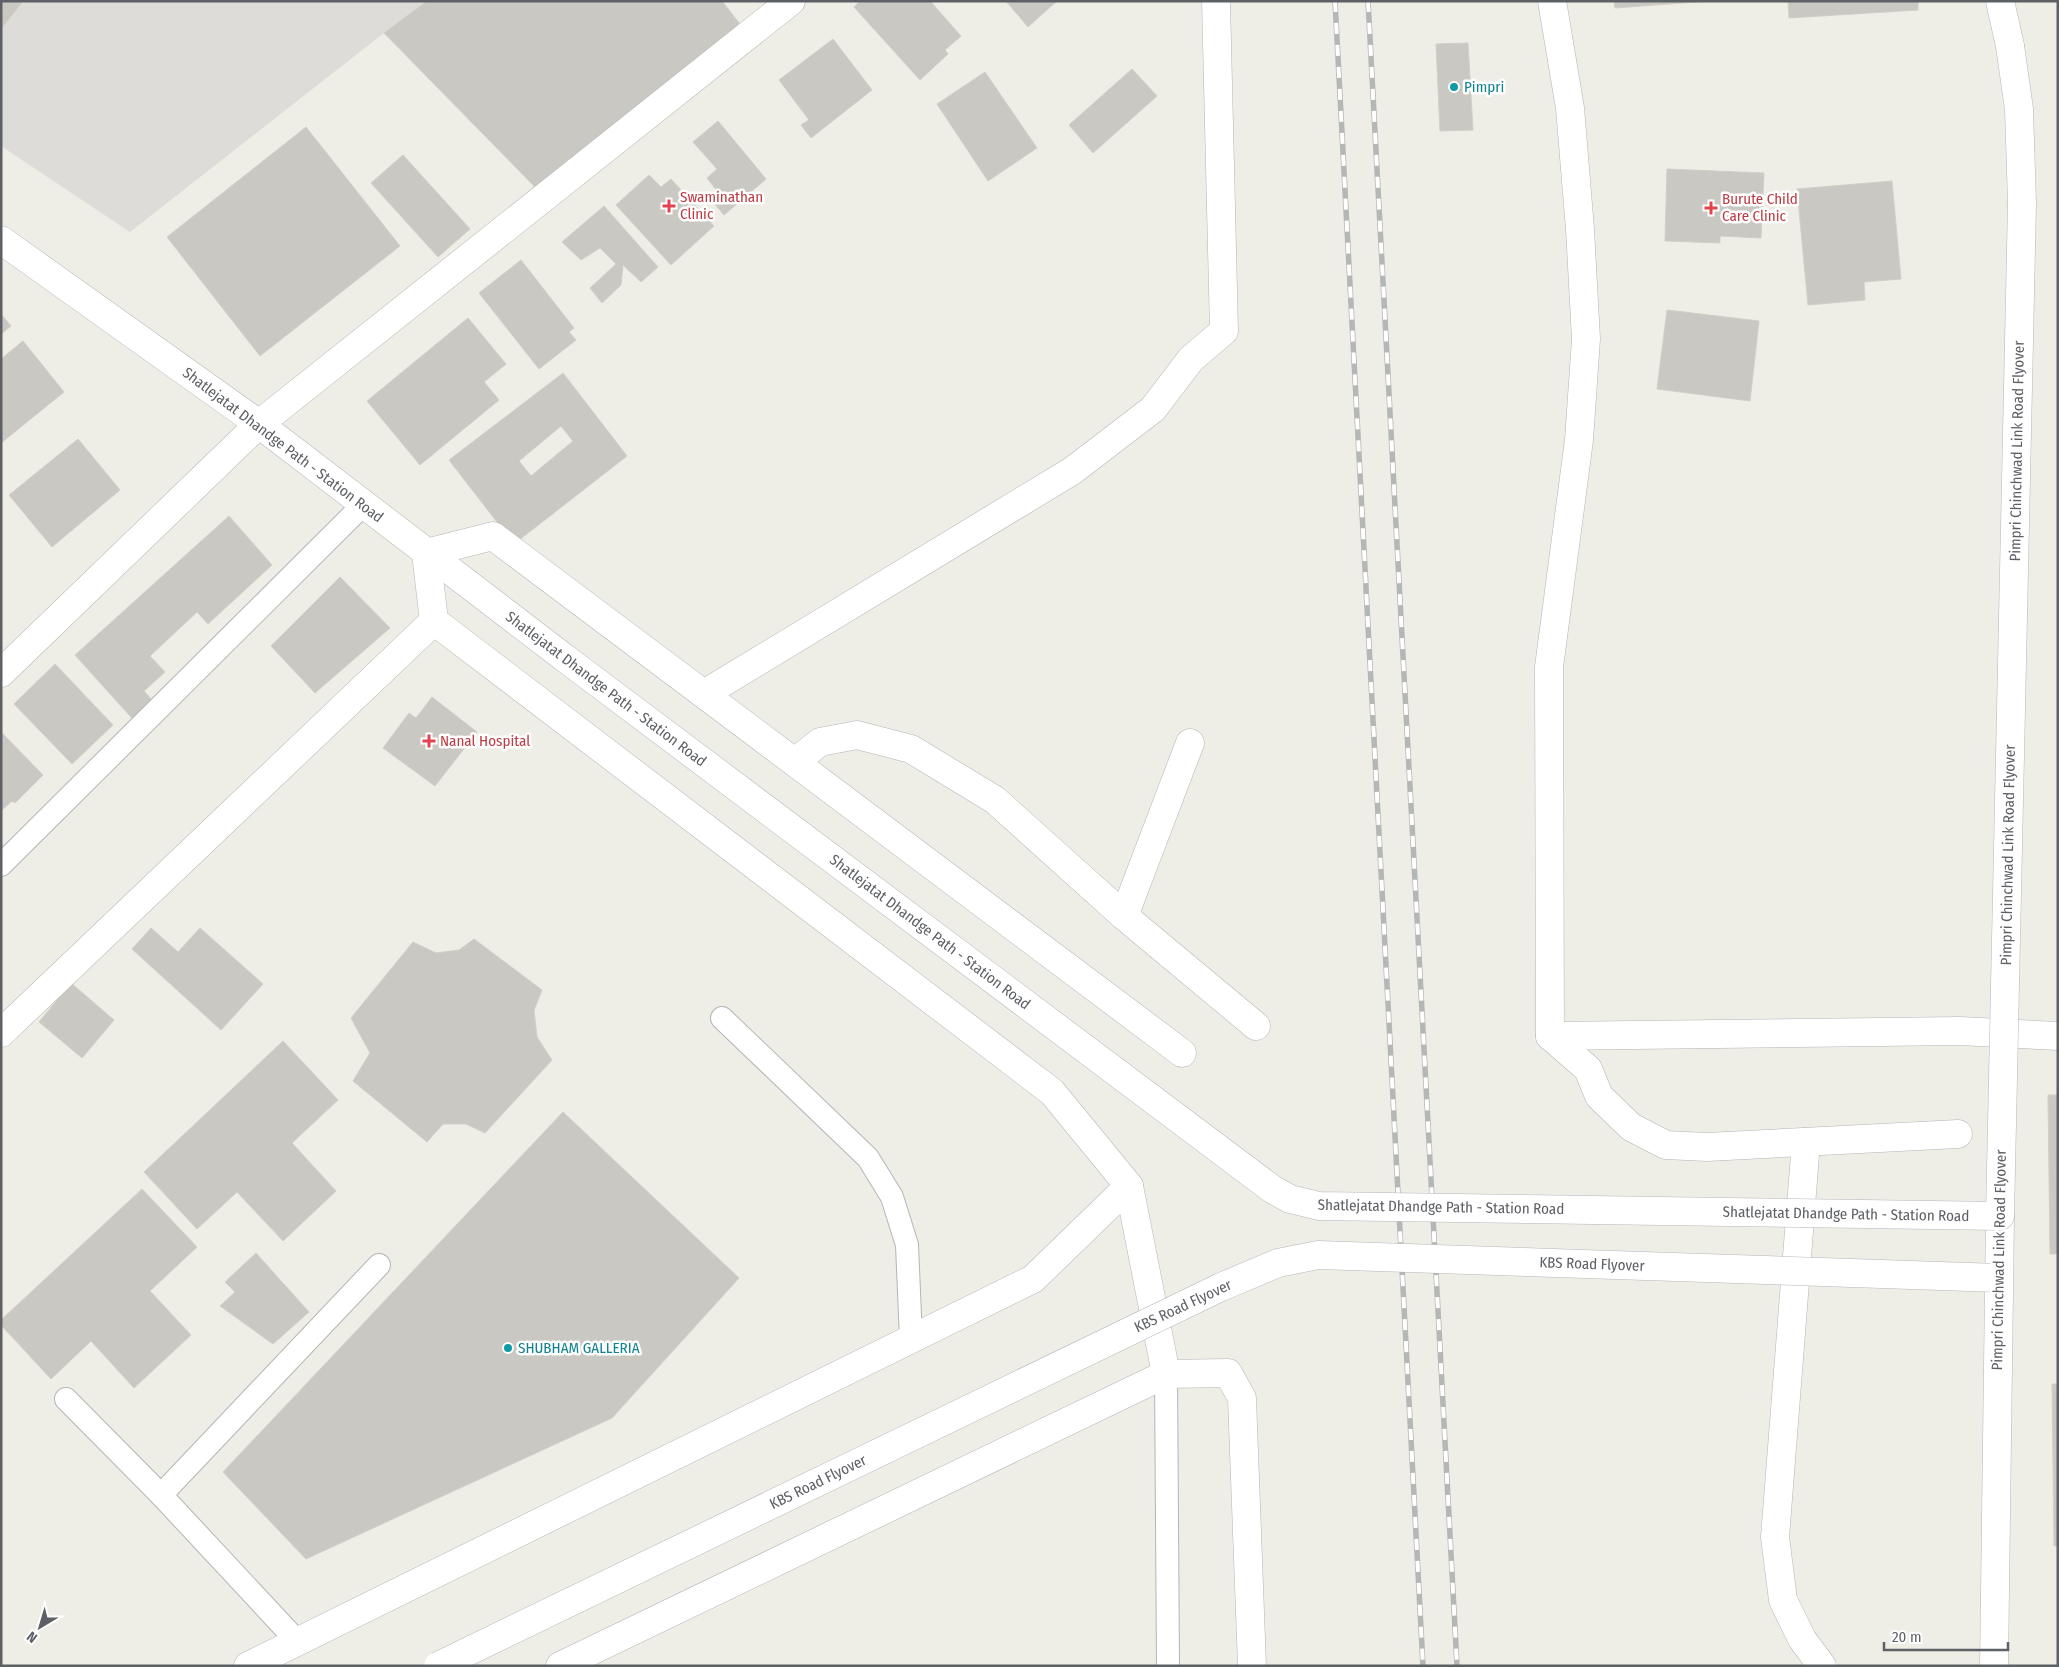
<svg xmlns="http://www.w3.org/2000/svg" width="2059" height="1667" font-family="'Fira Sans Condensed',sans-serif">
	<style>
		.industrial { fill: #dddcd8 }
		.building { fill: #cac8c2; stroke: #d2cfc5; fill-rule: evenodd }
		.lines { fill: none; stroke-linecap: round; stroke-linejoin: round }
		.lane-casing { stroke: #b3b5b9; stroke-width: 24 }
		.street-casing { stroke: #b3b5b9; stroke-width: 29 }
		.secondary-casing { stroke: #b4b7bc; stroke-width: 29 }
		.lane { stroke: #fff; stroke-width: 22 }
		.street { stroke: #fff; stroke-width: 28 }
		.secondary { stroke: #fff; stroke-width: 28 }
		.rail-casing { stroke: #b5b6b6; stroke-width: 5.5 }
		.rail { stroke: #fff; stroke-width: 4; stroke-dasharray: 11; stroke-linecap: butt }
		.secondary-bridge-casing { stroke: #b4b7bc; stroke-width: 29; stroke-linecap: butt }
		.secondary-bridge { stroke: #fff; stroke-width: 28 }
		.culture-dot { fill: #0f9aa8; stroke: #fff; stroke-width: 2 }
		.health-dot { fill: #e0444e; stroke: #fff; stroke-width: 2 }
		.labels { text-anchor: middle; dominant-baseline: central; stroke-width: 5; stroke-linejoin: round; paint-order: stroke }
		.culture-label { font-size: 15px; fill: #0d838f; stroke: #fff; text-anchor: start }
		.health-label { font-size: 15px; fill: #be3a42; stroke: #fff; text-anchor: start }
		.street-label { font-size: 15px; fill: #5d6065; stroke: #fff }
	</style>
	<rect width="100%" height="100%" fill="#eeede6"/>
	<!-- industrial -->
	<polygon class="industrial" points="1,1 427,1 384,33 130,232 1,146"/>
	<!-- building -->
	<g class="building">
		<polygon points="1,1 23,1 1,29"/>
		<polygon points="427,1 722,1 743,28 536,188 384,33"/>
		<polygon points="860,1 930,1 961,36 945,50 948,54 920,80 854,7"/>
		<polygon points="1006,1 1057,1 1028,27"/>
		<polygon points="1614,1 1709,1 1615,8"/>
		<polygon points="1788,1 1918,1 1918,10 1789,18"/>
		<polygon points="833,39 872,90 811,138 801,125 809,120 779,80"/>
		<polygon points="1468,43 1473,130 1440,131 1436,44"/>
		<polygon points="1132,69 1157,96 1093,153 1069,125"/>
		<polygon points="985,72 1037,148 988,181 937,104"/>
		<polygon points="718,121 766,179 724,215 709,197 717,191 707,178 717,169 693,142"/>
		<polygon points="306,127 400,246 260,356 167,237"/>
		<polygon points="403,155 470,229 438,257 371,183"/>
		<polygon points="1667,169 1764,173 1761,238 1720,236 1720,243 1665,241"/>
		<polygon points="649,175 661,187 671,179 714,226 671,265 616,205"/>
		<polygon points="1892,181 1901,279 1864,282 1865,300 1808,305 1797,189"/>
		<polygon points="604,206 658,267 641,282 623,265 621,285 602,303 590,288 616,264 600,248 581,260 562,242"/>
		<polygon points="521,260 574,328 569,332 576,340 539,369 479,293"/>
		<polygon points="1667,310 1759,321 1750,401 1657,389"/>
		<polygon points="1,314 11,326 1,334"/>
		<polygon points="468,318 506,364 484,382 499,400 420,465 367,401"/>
		<polygon points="23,341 64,392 1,443 1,359"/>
		<path d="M563 373 627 456 514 544 449 460ZM561 426 573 441 531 476 519 461Z"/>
		<polygon points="78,439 120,490 52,547 9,495"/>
		<polygon points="229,516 272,565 208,624 197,612 150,656 165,672 144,691 159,708 139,726 75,655"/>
		<polygon points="340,577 390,628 315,693 271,646"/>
		<polygon points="55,664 113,725 72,764 14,704"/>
		<polygon points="432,697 477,732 435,786 383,748 409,713 416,718"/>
		<polygon points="1,732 43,775 15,803 12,801 1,811"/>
		<polygon points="151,928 178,952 200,928 263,984 221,1030 132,949"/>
		<polygon points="474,939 542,990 534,1010 537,1037 552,1060 485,1133 466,1124 443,1124 427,1142 353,1081 370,1053 351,1018 413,942 436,953 459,950"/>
		<polygon points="71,983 114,1020 82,1058 39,1022"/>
		<polygon points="283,1041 338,1100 292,1143 336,1191 283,1241 237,1192 197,1229 144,1172"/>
		<polygon points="2048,1095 2058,1095 2058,1254 2050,1254"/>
		<polygon points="563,1112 739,1278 612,1418 306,1559 223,1472"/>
		<polygon points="142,1189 197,1247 150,1291 191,1335 134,1388 91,1341 51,1379 1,1325 1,1320"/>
		<polygon points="256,1253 309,1312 273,1344 220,1306 235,1292 225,1282"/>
		<polygon points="2052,1384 2058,1384 2058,1546 2054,1546"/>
	</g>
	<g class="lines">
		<!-- lane casing -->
		<g class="lane-casing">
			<g id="lane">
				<polyline points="1,865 363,505"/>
				<polyline points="722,1018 868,1158 892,1197 907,1245 911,1339"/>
				<polyline points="1166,1374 1168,1666"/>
				<polyline points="66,1399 161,1495"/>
				<polyline points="297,1641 161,1495 379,1265"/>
			</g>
		</g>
		<!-- street casing -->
		<g class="street-casing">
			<g id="street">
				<polyline points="1552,1 1570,108 1580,229 1586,339 1579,440 1549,667 1550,1036 1588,1069 1599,1096 1631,1127 1666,1145 1707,1147 1958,1134"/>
				<polyline points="426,553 493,536 1182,1053"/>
				<polyline points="1,673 259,424 791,1"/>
				<polyline points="704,694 1072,471 1153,409 1191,359 1224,331 1216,1"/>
				<polyline points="795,762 820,742 857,735 911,749 995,800 1124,916 1256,1026"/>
				<polyline points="1124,916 1190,743"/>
				<polyline points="1,1033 434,621"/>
				<polyline points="1550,1036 1960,1031 2058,1036"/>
				<polyline points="1806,1142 1775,1537 1783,1600 1802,1639 1822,1666"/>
				<polyline points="1129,1186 1166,1374"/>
				<polyline points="560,1666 1166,1374 1228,1373 1242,1398 1252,1666"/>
			</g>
		</g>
		<!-- secondary casing -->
		<g class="secondary-casing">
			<g id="secondary">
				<polyline points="2000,1 2010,46"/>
				<polyline points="1,240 259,424 566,659"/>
				<polyline points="248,1666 1033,1279 1129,1186 1052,1092 434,621 426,553"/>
				<polyline points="1994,1666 2000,1216"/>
			</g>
		</g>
		<!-- lane -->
		<use href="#lane" class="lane"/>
		<!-- street -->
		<use href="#street" class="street"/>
		<!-- secondary -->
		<use href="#secondary" class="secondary"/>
		<!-- rail casing -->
		<g class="rail-casing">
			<g id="rail">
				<polyline points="1335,1 1423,1666"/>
				<polyline points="1368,1 1457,1666"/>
			</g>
		</g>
		<!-- rail -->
		<use href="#rail" class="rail"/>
		<!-- secondary-bridge casing -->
		<g class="secondary-bridge-casing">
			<g id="secondary-bridge">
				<polyline points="566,659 1272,1189 1290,1199 1319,1206 2000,1216 2022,203 2019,109 2010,46"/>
				<polyline points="438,1666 1221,1287 1278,1263 1318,1255 1999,1278"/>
			</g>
		</g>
		<!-- secondary-bridge -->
		<use href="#secondary-bridge" class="secondary-bridge"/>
	</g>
	<!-- markers -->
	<g class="culture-dot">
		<circle cx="1454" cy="87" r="5"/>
		<circle cx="508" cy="1348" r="5"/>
	</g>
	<g class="health-dot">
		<path d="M666.5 198.5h5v5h5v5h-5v5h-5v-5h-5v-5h5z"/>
		<path d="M1708.5 200.5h5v5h5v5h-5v5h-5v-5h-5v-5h5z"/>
		<path d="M426.5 733.5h5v5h5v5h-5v5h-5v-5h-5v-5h5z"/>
	</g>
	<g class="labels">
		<!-- culture labels -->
		<g class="culture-label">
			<text x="1464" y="87">Pimpri</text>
			<text x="518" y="1348">SHUBHAM GALLERIA</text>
		</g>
		<!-- health labels -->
		<g class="health-label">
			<text x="680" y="197">Swaminathan<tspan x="680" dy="17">Clinic</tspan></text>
			<text x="1722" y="199">Burute Child<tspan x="1722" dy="17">Care Clinic</tspan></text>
			<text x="440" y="741">Nanal Hospital</text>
		</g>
		<!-- street labels -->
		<g class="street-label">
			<text transform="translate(283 445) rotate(37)">Shatlejatat Dhandge Path - Station Road</text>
			<text transform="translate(2017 451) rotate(-89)">Pimpri Chinchwad Link Road Flyover</text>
			<text transform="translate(606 689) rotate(37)">Shatlejatat Dhandge Path - Station Road</text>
			<text transform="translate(2008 855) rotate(-89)">Pimpri Chinchwad Link Road Flyover</text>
			<text transform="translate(930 932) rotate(37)">Shatlejatat Dhandge Path - Station Road</text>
			<text transform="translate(1441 1207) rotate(1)">Shatlejatat Dhandge Path - Station Road</text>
			<text transform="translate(1846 1214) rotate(1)">Shatlejatat Dhandge Path - Station Road</text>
			<text transform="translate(1999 1260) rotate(-89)">Pimpri Chinchwad Link Road Flyover</text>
			<text transform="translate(1592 1264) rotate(2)">KBS Road Flyover</text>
			<text transform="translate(1183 1306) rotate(-25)">KBS Road Flyover</text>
			<text transform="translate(818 1482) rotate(-26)">KBS Road Flyover</text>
		</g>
	</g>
	<!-- border -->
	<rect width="2059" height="1667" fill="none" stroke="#5d6065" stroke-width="5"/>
	<!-- north arrow -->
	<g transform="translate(40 1627) rotate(218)" stroke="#ffffff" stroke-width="4" paint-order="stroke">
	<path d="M0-4L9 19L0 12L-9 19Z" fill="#5d6065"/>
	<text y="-8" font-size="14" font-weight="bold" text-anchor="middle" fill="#5d6065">N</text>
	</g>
	<!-- scale -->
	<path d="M1884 1642v8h124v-8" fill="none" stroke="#5d6065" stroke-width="2.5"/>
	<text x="1892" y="1642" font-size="15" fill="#5d6065" stroke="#ffffff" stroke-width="4" paint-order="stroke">20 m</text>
</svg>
